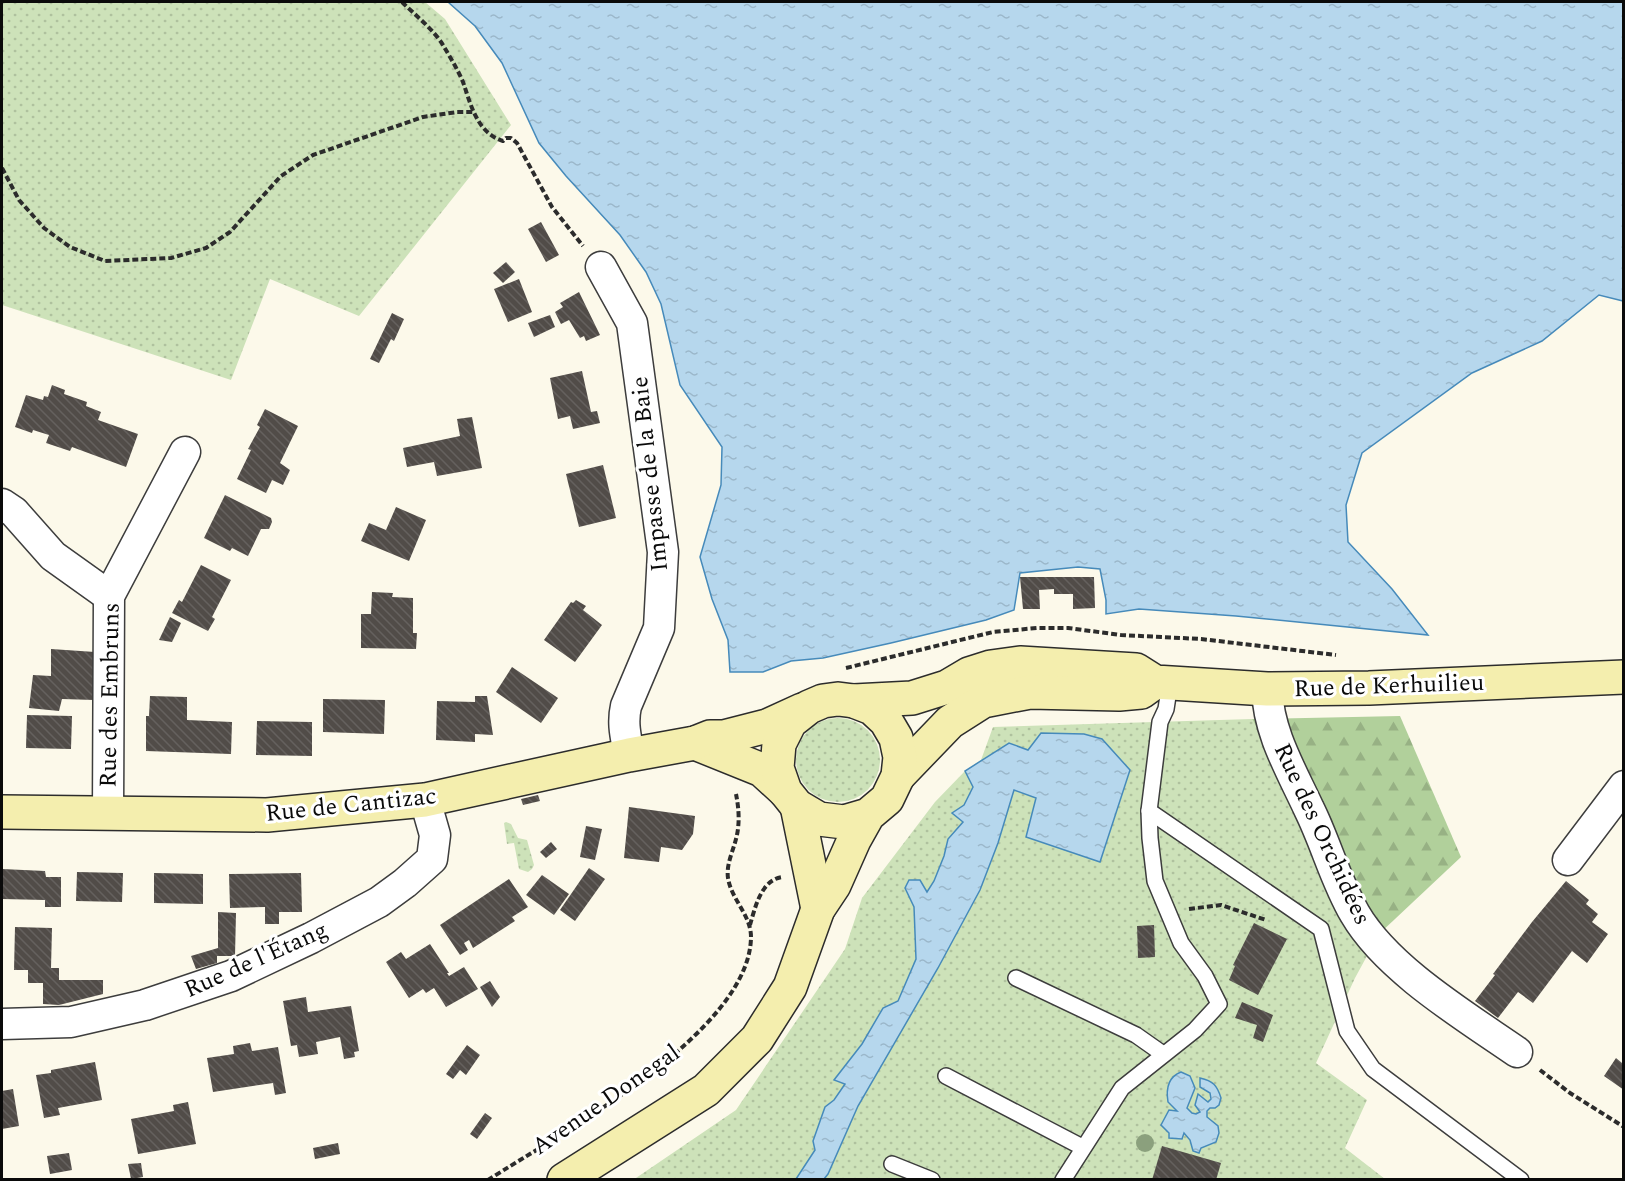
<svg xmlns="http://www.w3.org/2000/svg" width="1625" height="1181" font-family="Spectral,serif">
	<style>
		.grass { fill: url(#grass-dots) }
		.forest { fill: url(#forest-firs) }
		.water { fill: url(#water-ripples); stroke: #468aba; stroke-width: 1.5 }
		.building { fill: url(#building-back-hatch) }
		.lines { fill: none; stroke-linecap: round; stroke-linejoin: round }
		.lane-casing { stroke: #3d3d3d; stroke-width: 18 }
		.street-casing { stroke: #3d3d3d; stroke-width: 33 }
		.secondary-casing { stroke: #2c2c2c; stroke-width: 36 }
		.path { stroke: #2c2c2c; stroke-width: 4; stroke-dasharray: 6 3; stroke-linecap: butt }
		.lane { stroke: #fff; stroke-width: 15 }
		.street { stroke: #fff; stroke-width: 30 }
		.secondary { stroke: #f4eeae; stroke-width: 33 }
		.tree { fill: #8ba07d }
		.labels { text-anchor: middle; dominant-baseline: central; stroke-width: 6; stroke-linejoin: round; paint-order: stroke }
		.street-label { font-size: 24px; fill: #0a0a0a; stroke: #fff }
	</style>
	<defs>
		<pattern id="grass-dots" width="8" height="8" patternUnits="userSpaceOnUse" patternTransform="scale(1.5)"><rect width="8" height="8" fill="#cde2b9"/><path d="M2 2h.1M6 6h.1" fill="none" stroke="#afc19e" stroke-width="1.8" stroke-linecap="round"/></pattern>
		<pattern id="forest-firs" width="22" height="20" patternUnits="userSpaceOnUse" patternTransform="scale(1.5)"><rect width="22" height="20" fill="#b1d09b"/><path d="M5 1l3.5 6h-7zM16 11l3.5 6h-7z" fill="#97b184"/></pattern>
		<pattern id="water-ripples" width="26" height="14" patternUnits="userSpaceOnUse" patternTransform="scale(1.5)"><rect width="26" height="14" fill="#b6d7ed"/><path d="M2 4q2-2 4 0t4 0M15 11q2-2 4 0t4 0" fill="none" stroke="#9bb7ca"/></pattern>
		<pattern id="building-back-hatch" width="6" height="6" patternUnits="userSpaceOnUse" patternTransform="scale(1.5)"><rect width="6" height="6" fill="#514c48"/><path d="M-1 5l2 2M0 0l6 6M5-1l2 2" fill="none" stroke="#65615e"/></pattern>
	</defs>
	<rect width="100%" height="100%" fill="#fcf9ea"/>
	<!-- grass -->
	<g class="grass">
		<polygon points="2,2 425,2 445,19 511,125 359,316 270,279 231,380 2,305"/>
		<circle cx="838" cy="760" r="42"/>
		<polygon points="1252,719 1299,808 1379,934 1355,978 1316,1063 1367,1100 1345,1148 1385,1179 633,1180 736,1110 845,949 862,898 935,802 965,771 981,760 993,727"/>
		<polygon points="506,822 511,824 518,838 527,840 534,865 532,869 528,872 519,869 514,843 507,844 504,823"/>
	</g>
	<!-- forest -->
	<polygon class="forest" points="1400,716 1461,857 1379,934 1299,808 1252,719"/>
	<!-- water -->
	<g class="water">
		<polygon points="448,2 1623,2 1623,301 1599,295 1542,341 1472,373 1362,453 1346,505 1348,542 1392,589 1428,635 1236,616 1139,609 1106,614 1106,600 1100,569 1078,567 1020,573 1014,610 986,620 891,643 823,658 791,661 763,672 730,672 728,640 712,599 700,557 721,485 722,447 680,385 661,304 646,272 620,235 566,176 539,143 502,63 475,26"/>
		<polygon points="1041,733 1084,734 1102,739 1130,770 1100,862 1026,837 1036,798 1014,790 998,843 980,890 938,968 858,1106 828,1174 824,1179 796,1179 815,1150 813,1141 825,1107 834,1100 845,1084 834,1080 862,1044 883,1008 898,1001 916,959 914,907 905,888 909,880 920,880 927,892 934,881 944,856 948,839 963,822 952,813 964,805 973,787 965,771 1009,743 1028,750"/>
		<path d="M1181 1072 1190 1076 1195 1088 1187 1108 1192 1113 1196 1114 1200 1112 1195 1105 1198 1094 1208 1102 1211 1099 1210 1093 1200 1087V1078C1213 1081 1217 1085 1221 1098L1219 1105 1215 1108H1210L1207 1111V1117L1218 1126 1219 1133 1216 1142 1201 1148 1199 1153 1193 1151 1190 1140 1184 1133 1182 1139 1169 1138V1133L1161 1125 1169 1110 1177 1111 1168 1102C1166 1090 1168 1077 1181 1072Z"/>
	</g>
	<!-- building -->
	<g class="building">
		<polygon points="541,222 559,255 546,262 528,229"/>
		<polygon points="506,262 515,272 503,283 493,273"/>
		<polygon points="519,279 532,312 508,322 494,289"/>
		<polygon points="579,292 600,335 586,341 584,336 580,338 569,320 561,324 555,312 563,307 560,303"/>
		<polygon points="392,313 404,319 394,341 391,339 379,363 370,359"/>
		<polygon points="550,315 555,327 534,337 528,323"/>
		<polygon points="582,371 591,412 597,411 600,423 573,429 570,416 558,419 550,378"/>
		<polygon points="52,385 65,390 64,394 87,402 86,406 101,412 98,420 138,434 126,467 72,447 70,451 46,443 49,435 33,430 32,433 15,427 26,395 43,400 44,396 48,397"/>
		<polygon points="265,409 298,426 280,463 290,470 283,485 272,480 266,493 237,479 251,450 248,449 260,427 257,425"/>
		<polygon points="472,417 482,468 437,476 434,462 407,467 403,448 460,436 457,419"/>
		<polygon points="603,465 616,518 579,527 566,474"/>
		<polygon points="225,495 271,518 272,522 269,529 261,529 248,556 232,548 230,551 204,538"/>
		<polygon points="396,507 426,520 409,561 361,541 369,523 386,530"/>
		<polygon points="201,565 231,580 212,617 215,619 208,631 172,613 179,600 182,602"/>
		<polygon points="1020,577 1094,577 1095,608 1073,609 1073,594 1054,594 1054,589 1039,590 1040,609 1023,609"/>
		<polygon points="372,592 393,593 392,597 413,598 413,633 417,633 416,649 361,648 361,614 371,614"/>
		<polygon points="576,600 586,606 583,610 602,625 575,662 544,640 571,602 573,603"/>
		<polygon points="170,617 181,623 172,642 159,640"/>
		<polygon points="51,649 95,652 94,700 62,699 59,711 29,708 33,675 51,676"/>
		<polygon points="512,667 558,698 541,723 496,692"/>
		<polygon points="150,696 187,697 187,720 232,722 231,754 146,751 146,716 149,716"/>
		<polygon points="475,696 487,696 493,735 475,734 475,742 436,740 437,701 475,702"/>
		<polygon points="323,699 385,700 384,734 323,732"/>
		<polygon points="27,715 72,716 71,749 26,748"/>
		<polygon points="257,721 312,722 312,756 256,755"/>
		<polygon points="538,795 540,801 523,805 521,799"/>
		<polygon points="629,807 695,816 693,834 682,850 661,847 659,862 624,858"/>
		<polygon points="586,826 602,829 595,860 580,857"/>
		<polygon points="551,842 557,849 546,858 540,852"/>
		<polygon points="589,868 605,879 575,921 560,910"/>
		<polygon points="2,869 45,871 46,877 61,877 61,907 45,907 45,900 2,899"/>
		<polygon points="77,872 123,873 122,902 76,901"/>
		<polygon points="154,873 203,874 203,904 154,903"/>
		<polygon points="301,873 302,912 279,912 279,924 265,924 265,907 230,908 229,874"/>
		<polygon points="542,875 569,894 554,915 526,895"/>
		<polygon points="509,879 528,907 512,917 515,921 473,948 469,940 464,943 468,950 460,955 440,925"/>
		<polygon points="1566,881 1589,900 1586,904 1598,914 1592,922 1608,934 1587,963 1572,951 1533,1003 1518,992 1498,1018 1475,1001 1495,975 1493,974 1532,922"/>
		<polygon points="218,912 236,913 235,956 217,956 217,963 196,969 191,956 218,948"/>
		<polygon points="1254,923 1287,939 1258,995 1229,980 1235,966 1233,965"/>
		<polygon points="1154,925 1155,957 1138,958 1137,926"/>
		<polygon points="15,927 52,928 51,968 59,968 59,980 103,980 103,994 59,1005 43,1004 43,983 28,983 28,970 14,970"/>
		<polygon points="430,944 449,973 447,973 449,976 464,967 478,989 446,1007 434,988 426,993 423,989 409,998 386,962 401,952 406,959"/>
		<polygon points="490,981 500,997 492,1007 480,987"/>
		<polygon points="306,997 308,1012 351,1006 359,1051 354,1052 355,1057 344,1059 340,1037 316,1042 318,1054 299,1057 297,1045 291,1046 283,1001"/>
		<polygon points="1242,1002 1273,1015 1263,1042 1253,1038 1257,1025 1235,1018"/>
		<polygon points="250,1043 252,1051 278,1047 286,1093 275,1095 273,1083 213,1092 207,1058 234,1054 233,1046"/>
		<polygon points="467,1045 480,1055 466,1075 460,1070 453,1079 446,1074"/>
		<polygon points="1616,1058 1622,1063 1624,1061 1624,1090 1604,1076"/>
		<polygon points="95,1062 102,1100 58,1108 60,1115 44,1118 36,1075 51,1073 51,1070"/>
		<polygon points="13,1089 19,1126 2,1129 2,1091"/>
		<polygon points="188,1102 196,1144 138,1154 131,1119 174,1111 173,1105"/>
		<polygon points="485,1113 492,1118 477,1139 470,1134"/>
		<polygon points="338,1143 340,1154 315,1159 313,1148"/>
		<polygon points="1162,1146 1221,1163 1216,1180 1152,1180"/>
		<polygon points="69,1153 72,1170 50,1174 47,1156"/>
		<polygon points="141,1163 143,1177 131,1179 128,1164"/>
	</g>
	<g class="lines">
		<!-- lane casing -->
		<g class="lane-casing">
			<g id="lane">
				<polyline points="1149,811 1321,929 1347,1031 1373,1069 1521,1180"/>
				<polyline points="1016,978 1136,1035 1163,1054"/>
				<polyline points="946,1076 1082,1147"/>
				<polyline points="892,1164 932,1180"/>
				<polyline points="1063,1180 1122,1088 1195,1030 1219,1004 1205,976 1181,943 1155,881 1150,838 1149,811 1160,722 1166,709 1170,683"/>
			</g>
		</g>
		<!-- street casing -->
		<g class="street-casing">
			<g id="street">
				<path d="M601 267 632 323 663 552 659 628 626 706C622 724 626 737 629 755"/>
				<polyline points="2,504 14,512 53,556 109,596"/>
				<path d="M1267 689C1268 732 1291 770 1309 809 1326 843 1335 880 1355 914 1387 969 1465 1016 1517 1052"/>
				<polyline points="108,813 109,596 185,452"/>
				<polyline points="1568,860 1624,786"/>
				<polyline points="2,1024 71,1022 145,1005 231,976 311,938 379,902 405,883 432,859 435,835 425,800"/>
			</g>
		</g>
		<!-- secondary casing -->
		<g class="secondary-casing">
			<g id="secondary">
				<polyline points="854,701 912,698 947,687 969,674 991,667 1020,663 1136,670 1155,682 1267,689 1369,688 1624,677"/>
				<polyline points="695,743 762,770 785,791"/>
				<polyline points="898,776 950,722 983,701 1030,692 1119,694 1141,692 1155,682"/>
				<polyline points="797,806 818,909"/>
				<polyline points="2,812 267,815 425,800 629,755 695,743 710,737 724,737 767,726 802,710"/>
				<polyline points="564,1180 706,1090 757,1039 790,987 818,909 834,885 854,840 868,815 887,799 898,776 900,757 896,738 886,721 872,708 854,701 838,699 823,701 809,707 790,722 779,744 777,768 785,791 797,806 819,819 844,822 868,815"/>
			</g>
		</g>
		<!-- path -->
		<g class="path">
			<path d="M402 2C415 15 433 29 443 45 450 57 458 70 463 82 471 105 477 133 503 141L506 138H511L517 143 552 207 583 246"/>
			<polyline points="2,168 19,200 44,228 70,247 105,261 171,258 206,248 230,232 281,176 313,155 423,117 457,112 473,112"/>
			<polyline points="846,668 993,632 1037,628 1068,628 1121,635 1201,639 1336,655"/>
			<polyline points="1189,909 1221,905 1266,920"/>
			<path d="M750 925C755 908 761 880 782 877"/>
			<polyline points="1540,1070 1570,1093 1624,1127"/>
			<path d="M488 1180C561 1133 750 1032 751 937 751 915 731 899 728 878 726 865 733 851 736 839 740 824 739 809 736 794"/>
		</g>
		<!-- lane -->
		<use href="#lane" class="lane"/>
		<!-- street -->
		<use href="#street" class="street"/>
		<!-- secondary -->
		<use href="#secondary" class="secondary"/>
	</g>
	<!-- trees -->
	<circle class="tree" cx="1145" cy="1143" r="9"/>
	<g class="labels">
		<!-- street labels -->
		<g class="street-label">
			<text transform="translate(650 474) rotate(-96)">Impasse de la Baie</text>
			<text transform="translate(1389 686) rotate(-2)">Rue de Kerhuilieu</text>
			<text transform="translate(110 695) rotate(-89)">Rue des Embruns</text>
			<text transform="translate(351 805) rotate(-6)">Rue de Cantizac</text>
			<text transform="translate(1322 834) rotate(65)">Rue des Orchidées</text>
			<text transform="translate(256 960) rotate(-24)">Rue de l'Étang</text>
			<text transform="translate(606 1100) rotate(-35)">Avenue Donegal</text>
		</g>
	</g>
	<!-- border -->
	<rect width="1625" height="1181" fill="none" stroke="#0a0a0a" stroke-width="6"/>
</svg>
